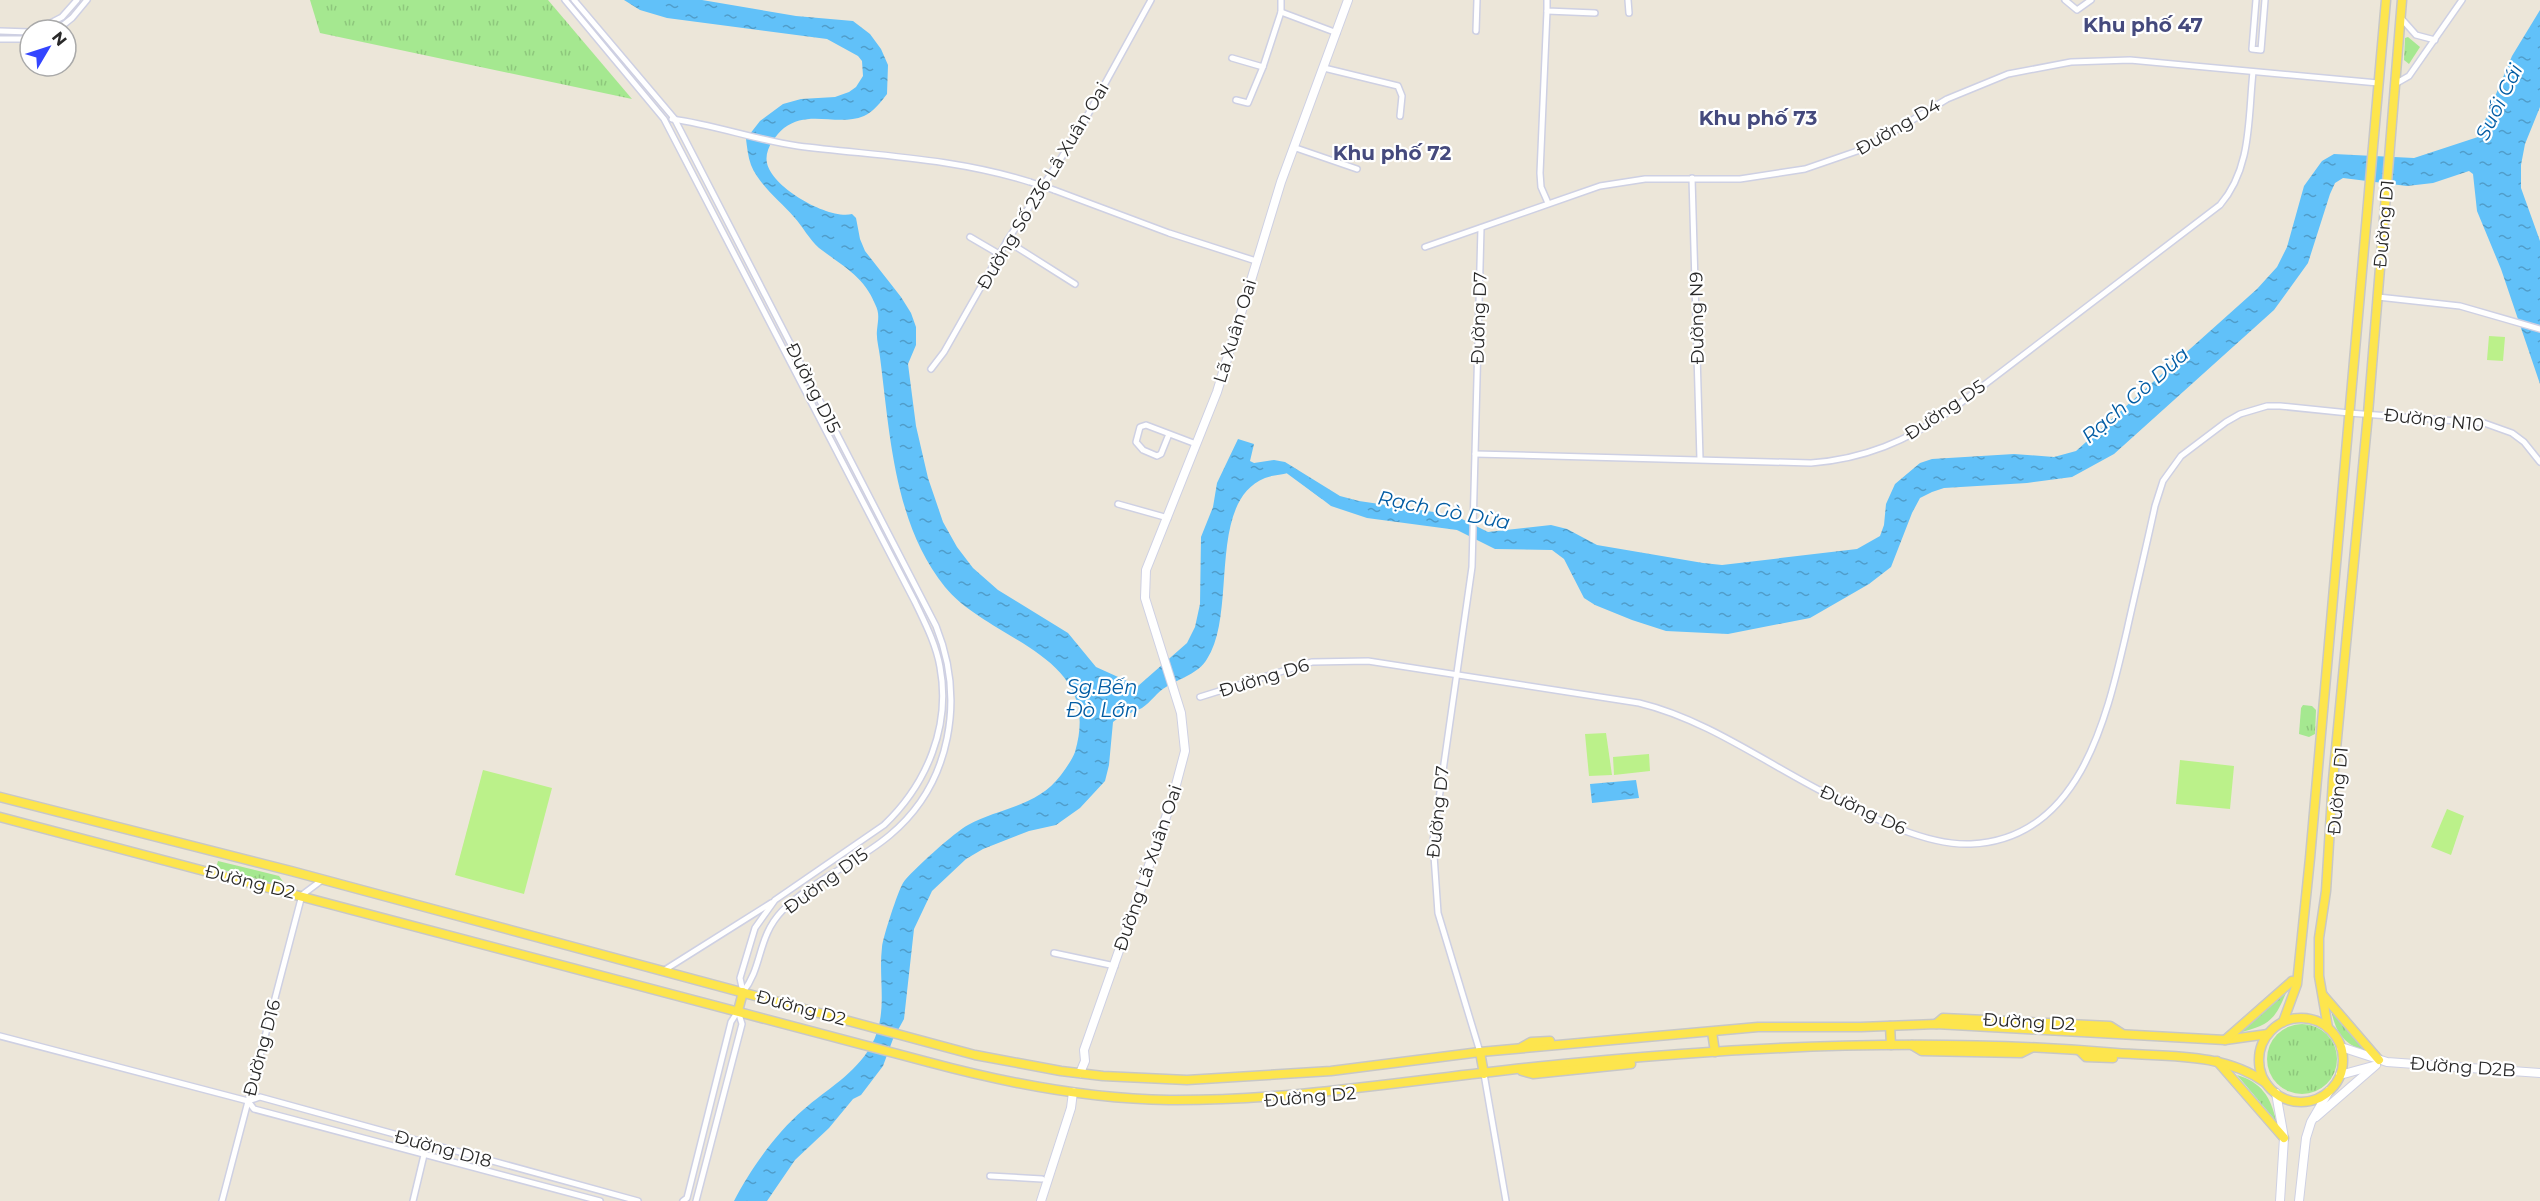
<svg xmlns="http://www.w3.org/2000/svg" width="2540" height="1201" font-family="Montserrat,sans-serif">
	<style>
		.grass { fill: url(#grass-tufts) }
		.pitch { fill: #bbf18a }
		.water { fill: url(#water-ripples) }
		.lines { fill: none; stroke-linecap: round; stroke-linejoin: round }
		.stream { stroke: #61c1f9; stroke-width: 2 }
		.street-casing { stroke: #ced0e3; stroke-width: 8 }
		.secondary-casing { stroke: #ced0e3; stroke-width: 10 }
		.primary-casing { stroke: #c7c7c7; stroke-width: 11 }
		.street { stroke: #fff; stroke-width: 5 }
		.secondary { stroke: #fff; stroke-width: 8 }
		.primary { stroke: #fde54d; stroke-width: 8 }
		.street-bridge-casing { stroke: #ced0e3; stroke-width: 8; stroke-linecap: butt }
		.street-bridge { stroke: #fff; stroke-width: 5 }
		.labels { text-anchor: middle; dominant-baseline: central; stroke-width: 4.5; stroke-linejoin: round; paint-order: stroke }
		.street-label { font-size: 18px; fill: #292929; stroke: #fff }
		.neighbourhood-label { font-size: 20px; font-weight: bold; fill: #454a7d; stroke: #fff }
		.water-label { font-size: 20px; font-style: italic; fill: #025ca3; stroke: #fff }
	</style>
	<defs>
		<pattern id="grass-tufts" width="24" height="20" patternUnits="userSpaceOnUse" patternTransform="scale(1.5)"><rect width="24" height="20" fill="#a5e890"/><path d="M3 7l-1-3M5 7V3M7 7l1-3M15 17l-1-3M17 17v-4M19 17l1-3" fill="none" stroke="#8ec77c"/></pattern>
		<pattern id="water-ripples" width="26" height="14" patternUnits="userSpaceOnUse" patternTransform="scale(1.5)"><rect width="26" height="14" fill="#61c1f9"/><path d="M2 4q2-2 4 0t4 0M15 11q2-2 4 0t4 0" fill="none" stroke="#509dca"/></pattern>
	</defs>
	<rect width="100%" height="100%" fill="#ece6d9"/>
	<!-- grass -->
	<g class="grass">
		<polygon points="310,0 548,0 632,99 320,33"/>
		<polygon points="2408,37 2420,47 2409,64 2404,60 2405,38"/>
		<polygon points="2303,705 2312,706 2316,710 2315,734 2309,737 2299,734 2301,708"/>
		<polygon points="218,861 279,876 284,883 279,885 216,868"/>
		<path d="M2286 993C2274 1022 2268 1025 2238 1033Z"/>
		<path d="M2331 1008 2370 1054C2346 1045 2335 1035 2331 1008Z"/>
		<circle cx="2302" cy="1059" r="35"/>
		<path d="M2237 1075C2261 1082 2271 1097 2276 1121Z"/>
	</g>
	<!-- pitch -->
	<g class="pitch">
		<polygon points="2489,336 2505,337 2503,361 2487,360"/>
		<polygon points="1606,733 1612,775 1589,776 1585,734"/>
		<polygon points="1649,754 1650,771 1614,775 1613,757"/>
		<polygon points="2180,760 2234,766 2230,809 2176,804"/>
		<polygon points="483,770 552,788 524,894 455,875"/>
		<polygon points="2447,809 2464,816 2451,855 2431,847"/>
	</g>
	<!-- water -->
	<g class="water">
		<path d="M624 0H702L796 16 853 21 870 34 881 49 888 65 887 94C881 102 873 112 864 116 837 127 809 109 784 128 775 136 764 150 767 163 772 188 829 220 852 214L856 218 860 239 865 251 901 297 911 313 916 327V345L908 364 916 426 928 478 943 522 957 547 973 568 998 590 1068 633 1096 667 1138 686 1187 643 1195 627 1200 604 1201 537 1213 507 1217 483 1238 439 1254 444 1250 461 1254 463 1274 460 1285 462 1340 496 1359 501 1454 515 1488 532 1551 525 1567 529 1597 545 1703 563 1722 565 1857 549 1880 536 1884 525 1886 504 1895 484 1920 463 1932 459 2014 454 2054 457 2076 451 2257 289 2277 267 2287 247 2304 186 2322 161 2334 154 2414 158 2478 137 2512 56 2540 10V107L2525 144 2521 165V188L2540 241V384L2501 269 2477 211 2473 174 2469 171 2433 183 2407 186 2343 178 2335 183 2330 194 2308 263 2274 310 2114 454 2072 477 2027 483 1944 488 1932 492 1920 498 1912 513 1891 567 1869 584 1810 618 1728 634 1666 631 1632 620 1595 605 1584 598 1564 559 1552 550 1495 549 1457 530 1367 518 1331 506 1288 473C1281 475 1272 475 1265 478 1206 502 1238 612 1207 659 1198 674 1180 678 1166 687 1157 692 1151 702 1142 708 1132 713 1122 715 1113 722L1109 765 1105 781 1080 808 1056 825 1029 831 983 849 966 859 932 891 914 929 904 1019 893 1039 883 1066 861 1095 853 1099 829 1128 795 1160 767 1201H734C750 1170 776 1133 803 1110 827 1089 855 1074 871 1046 889 1014 878 981 882 947 883 937 898 891 903 883 910 872 956 831 968 825 1001 807 1037 807 1061 775 1066 768 1072 760 1075 752 1104 653 991 643 945 587 894 524 890 434 880 357 879 348 876 339 877 330 878 319 880 314 875 304 864 276 841 265 819 248 809 239 803 227 794 217 780 201 759 185 751 165 748 157 747 147 746 139L760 121 783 104 801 99 835 97 849 92 856 87 863 76 862 61 858 56 827 39 667 18 640 10Z"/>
		<polygon points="1636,780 1639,798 1592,803 1590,784"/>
	</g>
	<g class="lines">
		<!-- stream -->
		<polyline class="stream" points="1288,473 1322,498"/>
		<!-- street casing -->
		<g class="street-casing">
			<g id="street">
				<path d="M565 0 664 119 915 602C925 623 936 644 940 667 951 726 927 784 884 825L775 900 755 928 740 978 743 992"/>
				<path d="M574 0 674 118 936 626C965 698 952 783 890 835 857 863 813 880 782 911 757 937 763 967 743 992"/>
				<polyline points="1281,0 1281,12"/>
				<polyline points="1547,0 1547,11 1595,13"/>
				<polyline points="1628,0 1629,13"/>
				<polyline points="2065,0 2077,10 2091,0"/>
				<polyline points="2256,0 2252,49 2261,50 2265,0"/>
				<polyline points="1547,11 1540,173 1541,187 1548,203"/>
				<polyline points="2401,18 2416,35 2435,40"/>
				<polyline points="37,30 62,17 77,0"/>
				<polyline points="57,30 72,18 87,0"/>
				<polyline points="0,31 30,32"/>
				<polyline points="1476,31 1477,0"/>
				<polyline points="0,39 30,39"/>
				<polyline points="1232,58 1263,67 1281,12 1337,33"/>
				<polyline points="1324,68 1398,86 1402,96 1400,116"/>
				<polyline points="2395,84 2409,76 2462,0"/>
				<polyline points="1236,100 1248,103 1263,67"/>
				<path d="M672 119C715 125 756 140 798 146 878 156 953 158 1030 182"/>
				<polyline points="1293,147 1357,169"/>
				<polyline points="1692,178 1700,459"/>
				<polyline points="1054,190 1169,233 1256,261"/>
				<polyline points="970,237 999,254"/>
				<polyline points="1007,241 1075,284"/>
				<polyline points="1425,247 1600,186 1645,179 1740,179 1805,169 1866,148 1947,99 2008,74 2071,62 2130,60 2378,83"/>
				<polyline points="2378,297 2460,306 2540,329"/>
				<polyline points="931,369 944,352 1007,241 1080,129 1151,0"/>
				<polyline points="1169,434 1161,454 1157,456 1143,450 1136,442 1140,427 1146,425 1196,444"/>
				<path d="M1475 454 1811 463C1864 459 1907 441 1950 411L2220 205C2252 168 2248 118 2253 72"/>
				<polyline points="1118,504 1168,518"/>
				<path d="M1200 697 1312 662 1368 661 1639 703C1705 719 1763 761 1823 792 1865 814 1923 846 1971 844 2081 839 2107 716 2127 630 2136 589 2146 548 2155 506L2163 481 2181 456 2226 422 2240 414 2267 406H2280L2349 413 2484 423 2512 433 2524 442 2540 462"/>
				<polyline points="1054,953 1115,966"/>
				<polyline points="663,971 771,903"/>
				<polyline points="0,1036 248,1101 260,1097 638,1201"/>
				<polyline points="1480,1052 1438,913 1433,841 1472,567 1481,228"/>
				<polyline points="1484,1074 1506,1201"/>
				<polyline points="248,1101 254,1109 600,1201"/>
				<polyline points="990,1176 1042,1179"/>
				<polyline points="222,1201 302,895 322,880"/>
				<polyline points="413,1201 424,1155"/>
				<polyline points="683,1201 687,1198 731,1022 738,1011"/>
				<polyline points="696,1201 742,1024 738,1011"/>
			</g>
		</g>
		<!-- secondary casing -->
		<g class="secondary-casing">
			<g id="secondary">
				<polyline points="2341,1047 2387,1062 2540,1073"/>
				<polyline points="1080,1073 1085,1061 1084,1050 1172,800 1185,751 1181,713 1145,598 1146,570 1217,392 1281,182 1348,0"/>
				<polyline points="2340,1075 2373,1066"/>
				<polyline points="2276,1093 2284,1138 2280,1201"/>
				<polyline points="2316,1117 2376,1065"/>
				<polyline points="1041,1201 1071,1108 1073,1092"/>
				<polyline points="2299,1201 2306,1138 2311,1122 2329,1091"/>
			</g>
		</g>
		<!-- primary casing -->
		<g class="primary-casing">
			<g id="primary">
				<polyline points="0,797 291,871 975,1055 1061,1071 1103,1076 1187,1080 1331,1071 1480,1052 1758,1027 1861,1027 1936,1024 2225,1040 2268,1034"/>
				<path d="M0 817 928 1062C1006 1083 1087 1099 1169 1100 1304 1101 1439 1075 1574 1063 1754 1046 1936 1037 2116 1053 2167 1057 2223 1052 2266 1083"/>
				<polyline points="2323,995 2379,1060"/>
				<polyline points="738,1011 743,992"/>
				<circle cx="2301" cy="1060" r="42"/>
				<polyline points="2283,1022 2297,984 2310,858 2386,0"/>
				<polyline points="1936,1024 1943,1018 2110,1026 2121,1033"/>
				<polyline points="1890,1026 1891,1045"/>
				<polyline points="2328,1028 2319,976 2319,938 2326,891 2333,780 2368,414 2402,0"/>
				<polyline points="1712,1032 1715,1052"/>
				<polyline points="2225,1040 2292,981"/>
				<polyline points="1912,1045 1922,1051 2021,1053 2031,1048"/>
				<polyline points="1522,1047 1531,1042 1550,1041"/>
				<polyline points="2080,1051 2086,1057 2113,1058"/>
				<polyline points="1480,1052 1484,1074"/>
				<polyline points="2217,1061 2284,1138"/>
				<polyline points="1522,1071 1533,1074 1631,1064"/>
			</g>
		</g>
		<!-- street -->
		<use href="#street" class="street"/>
		<!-- secondary -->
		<use href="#secondary" class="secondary"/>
		<!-- primary -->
		<use href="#primary" class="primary"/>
		<!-- street-bridge casing -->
		<g class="street-bridge-casing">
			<polyline id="street-bridge" points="1030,182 1054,190"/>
		</g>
		<!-- street-bridge -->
		<use href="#street-bridge" class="street-bridge"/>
	</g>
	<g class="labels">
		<!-- street labels -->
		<g class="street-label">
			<text transform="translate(1898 127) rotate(-30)">Đường D4</text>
			<text transform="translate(1043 186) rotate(-59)">Đường Số 236 Lã Xuân Oai</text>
			<text transform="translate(2384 224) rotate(-85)">Đường D1</text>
			<text transform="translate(1479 318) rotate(-88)">Đường D7</text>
			<text transform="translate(1697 318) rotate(-91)">Đường N9</text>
			<text transform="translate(1235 331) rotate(-73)">Lã Xuân Oai</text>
			<text transform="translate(813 388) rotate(63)">Đường D15</text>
			<text transform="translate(1945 410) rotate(-34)">Đường D5</text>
			<text transform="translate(2434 420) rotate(6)">Đường N10</text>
			<text transform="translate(1264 678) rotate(-17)">Đường D6</text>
			<text transform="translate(2338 791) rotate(-85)">Đường D1</text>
			<text transform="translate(1863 810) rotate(25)">Đường D6</text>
			<text transform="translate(1438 812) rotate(-84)">Đường D7</text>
			<text transform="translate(1148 868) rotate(-71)">Đường Lã Xuân Oai</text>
			<text transform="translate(826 881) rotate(-36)">Đường D15</text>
			<text transform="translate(250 882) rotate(14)">Đường D2</text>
			<text transform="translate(801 1008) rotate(15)">Đường D2</text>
			<text transform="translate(2029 1022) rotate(3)">Đường D2</text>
			<text transform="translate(262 1048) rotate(-75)">Đường D16</text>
			<text transform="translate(2463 1067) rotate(4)">Đường D2B</text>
			<text transform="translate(1310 1097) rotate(-5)">Đường D2</text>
			<text transform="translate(443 1149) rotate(15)">Đường D18</text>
		</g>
		<!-- neighbourhood labels -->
		<g class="neighbourhood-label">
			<text x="2143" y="25">Khu phố 47</text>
			<text x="1758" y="118">Khu phố 73</text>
			<text x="1392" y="153">Khu phố 72</text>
		</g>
		<!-- water labels -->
		<g class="water-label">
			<text transform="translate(2499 102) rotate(-64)">Suối Cái</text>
			<text transform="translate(2135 395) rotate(-41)">Rạch Gò Dừa</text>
			<text transform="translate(1444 510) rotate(11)">Rạch Gò Dừa</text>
			<text x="1102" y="687">Sg.Bến<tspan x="1102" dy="23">Đò Lớn</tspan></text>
		</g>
	</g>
	<!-- north arrow -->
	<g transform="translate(48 48) rotate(51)"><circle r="28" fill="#ffffff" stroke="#a9a9a9" stroke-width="1.5"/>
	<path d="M0-4.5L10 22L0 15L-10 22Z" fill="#3345ff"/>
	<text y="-9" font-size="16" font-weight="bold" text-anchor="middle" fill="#292929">N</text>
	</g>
</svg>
